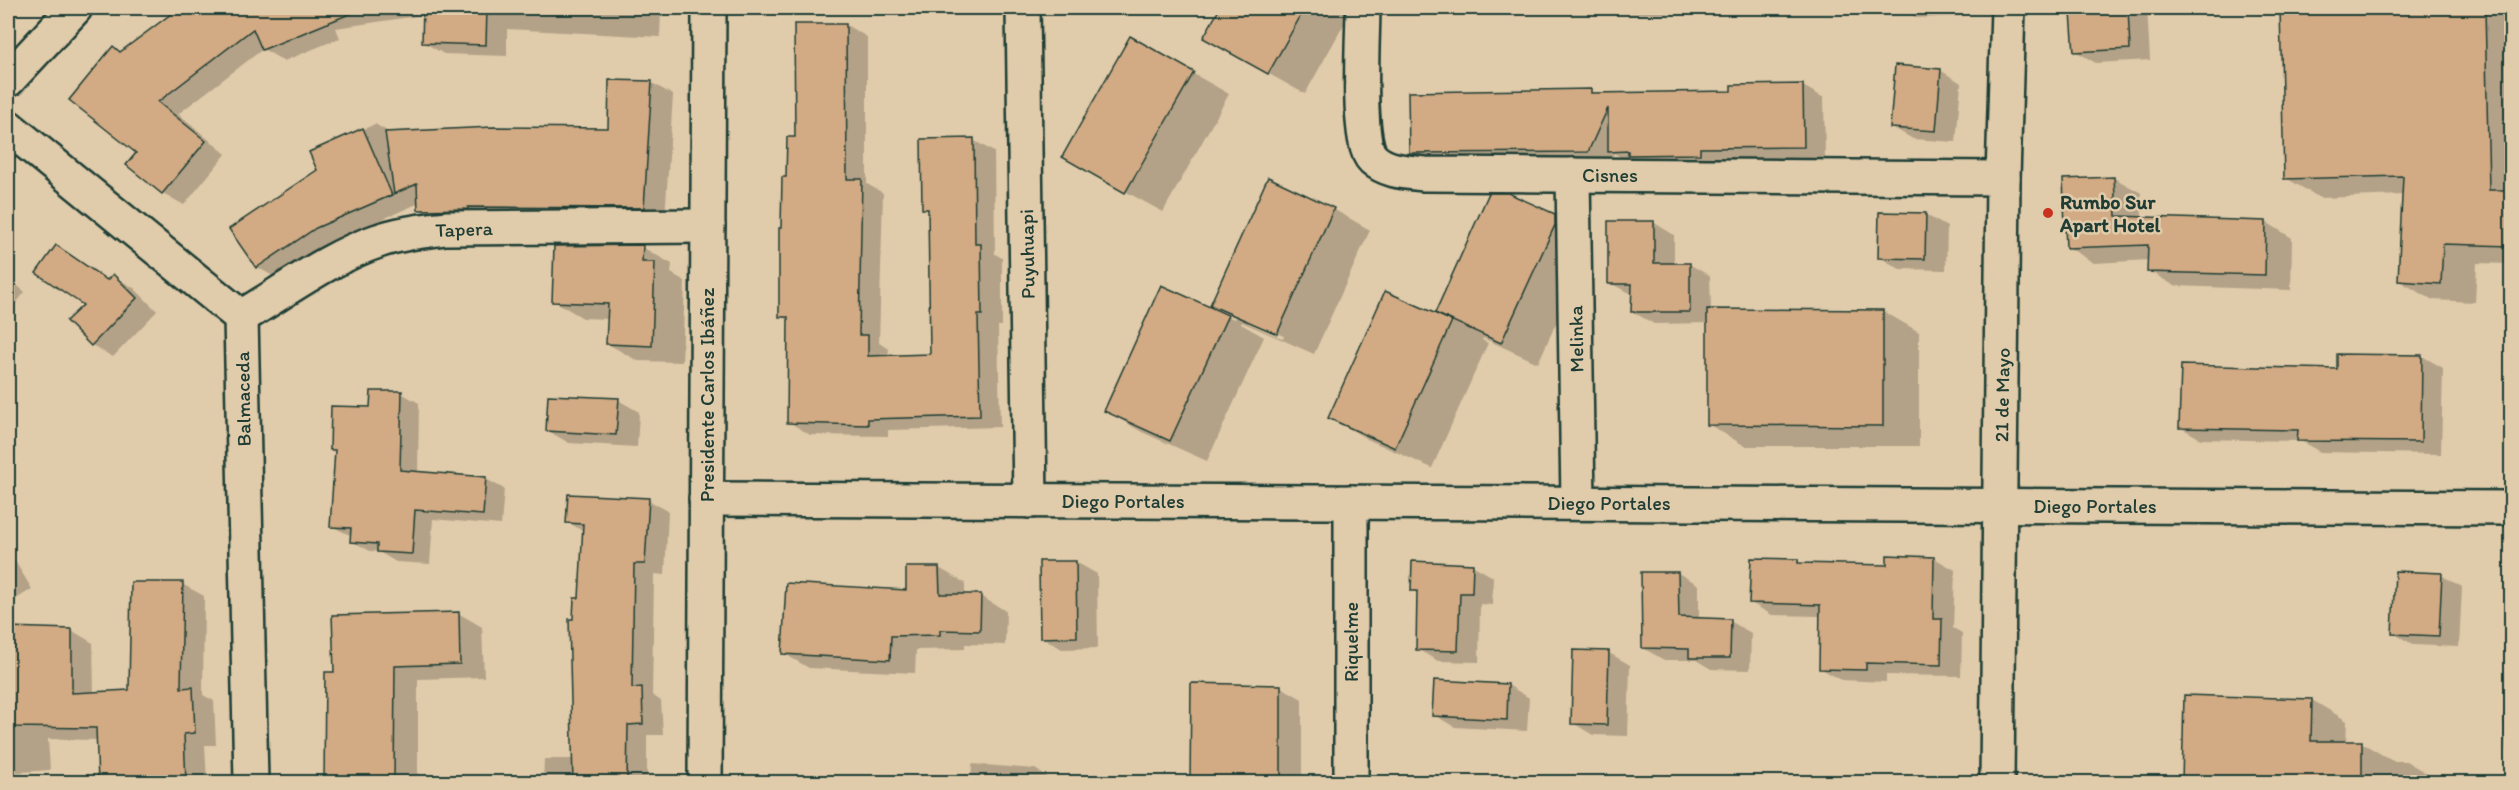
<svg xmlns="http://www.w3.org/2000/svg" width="2519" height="790" font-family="Itim,sans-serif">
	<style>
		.shadow { fill: #0003; fill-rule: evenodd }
		.building { fill: #d2aa83; stroke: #1f3d34; stroke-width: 1.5 }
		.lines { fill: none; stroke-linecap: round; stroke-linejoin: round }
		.minor-casing { stroke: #1f3d34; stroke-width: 38 }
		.tertiary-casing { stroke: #1f3d34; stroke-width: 38 }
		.minor { stroke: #e0cbaa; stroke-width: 33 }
		.tertiary { stroke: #e0cbaa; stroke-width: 33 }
		.poi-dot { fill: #c8321e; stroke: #e0cbaa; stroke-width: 2 }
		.labels { text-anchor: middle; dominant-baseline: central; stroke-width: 5; stroke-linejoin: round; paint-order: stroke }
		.street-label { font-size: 20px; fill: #1f3d34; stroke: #e0cbaa }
		.poi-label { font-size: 20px; font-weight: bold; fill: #1f3d34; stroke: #e0cbaa; text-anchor: start }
	</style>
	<rect width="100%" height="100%" fill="#e0cbaa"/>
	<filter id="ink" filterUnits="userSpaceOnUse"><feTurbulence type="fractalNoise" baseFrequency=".0167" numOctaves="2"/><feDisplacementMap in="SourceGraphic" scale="12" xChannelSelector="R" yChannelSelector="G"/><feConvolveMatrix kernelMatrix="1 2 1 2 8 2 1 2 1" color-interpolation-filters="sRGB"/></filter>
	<g filter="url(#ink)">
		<!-- shadow -->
		<g class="shadow">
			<polygon points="182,8 661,8 660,37 507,29 507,56 444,54 423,42 424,15 336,28 340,38 284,61 263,49 178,114 226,154 184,205 163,193 138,153 114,48 122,52"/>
			<polygon points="1222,8 1353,8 1305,94 1205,38"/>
			<polygon points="1441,8 1960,8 1961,16 1917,18 1908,13 1451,14"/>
			<polygon points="2072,8 2147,8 2150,60 2096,63 2075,51"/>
			<polygon points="2281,8 2408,8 2408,13 2432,12 2432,8 2512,8 2512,264 2477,263 2475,302 2433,300 2399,281 2403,195 2320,198 2286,178"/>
			<polygon points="846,25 867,37 867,184 883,193 879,343 889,349 888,357 931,356 930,212 923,208 973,140 994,152 995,254 1002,258 1002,326 998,326 1000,427 888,430 888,436 810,435 789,422 790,321 780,316 783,229 787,179 796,139"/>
			<polygon points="1130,38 1229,94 1163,212 1101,178"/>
			<polygon points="1940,70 1961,83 1956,142 1913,139 1892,127"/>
			<polygon points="652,83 673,95 665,219 440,222 419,209 419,203 338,239 278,279 257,267 232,230 319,171 311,153 375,124 390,133 610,130"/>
			<polygon points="1803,86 1824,98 1825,158 1630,163 1614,153 1609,163 1432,165 1411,153 1590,91 1598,95 1733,93"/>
			<polygon points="2114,178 2141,193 2142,219 2266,222 2292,238 2291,290 2175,286 2149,271 2149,260 2094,263 2068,247"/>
			<path d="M1333 209 1370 230 1314 354 1242 322 1241 324 1264 337 1207 461 1142 432 1106 411 1162 287 1234 319 1235 317 1212 304ZM1248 320 1284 336 1283 339 1248 323Z"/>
			<polygon points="1926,215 1947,227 1946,270 1900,269 1879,257"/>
			<polygon points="1554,216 1591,237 1591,246 1538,363 1483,338 1482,340 1488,343 1432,468 1367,439 1330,417"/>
			<polygon points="1653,222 1674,235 1674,264 1689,264 1710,276 1711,310 1883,311 1919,332 1919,446 1745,446 1708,424 1708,323 1654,324 1633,312 1633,295 1610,283"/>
			<polygon points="56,247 109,280 113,276 134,288 157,311 113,357 92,345 85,304"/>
			<polygon points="642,247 672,264 671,273 685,281 682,362 638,361 608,344 609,319 583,318 554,301"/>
			<polygon points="8,278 25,292 8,313"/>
			<polygon points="2339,355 2422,356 2443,368 2441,454 2320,452 2301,441 2201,439 2180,427 2338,370"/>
			<polygon points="401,393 419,403 418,473 486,479 504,489 501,525 433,519 430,564 396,562 379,552 370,551 352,541 352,536 331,526 336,452 332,449 372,408"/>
			<polygon points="618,400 639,412 637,447 569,443 548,431"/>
			<polygon points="648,500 668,511 665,575 654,574 652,695 661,701 663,735 647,735 647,782 543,782 544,759 574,759 575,620 581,599 584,532 568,522"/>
			<polygon points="8,550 32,589 8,604"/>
			<polygon points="1889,557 1934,558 1955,570 1953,628 1962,633 1961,676 1886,675 1886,682 1841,680 1820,668 1821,616 1772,615 1751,603 1797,560 1805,565 1889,567"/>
			<polygon points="1076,562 1097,574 1098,648 1062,649 1041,637"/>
			<polygon points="1472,565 1493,577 1492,605 1480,604 1479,662 1438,661 1417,649 1419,594 1412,590"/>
			<polygon points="939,568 965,583 965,596 980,596 1006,611 1005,645 965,644 965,649 916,650 915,673 809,668 783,653 908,592"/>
			<polygon points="1678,573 1699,585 1699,619 1730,621 1751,633 1750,670 1711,669 1696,660 1664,660 1643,648"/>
			<polygon points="2441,575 2462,587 2459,647 2414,645 2393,633"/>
			<polygon points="182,584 204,596 203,695 214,701 216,745 205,745 207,782 99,782 97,740 48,739 50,770 8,773 8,629 71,630 93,643 94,693 131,691"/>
			<polygon points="458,613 482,627 484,677 418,679 418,773 425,777 425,782 324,782 336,674"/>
			<polygon points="1609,653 1630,665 1628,736 1593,735 1573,723"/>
			<polygon points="1436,682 1508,685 1529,698 1527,731 1455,727 1434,715"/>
			<polygon points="1193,685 1281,687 1302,699 1302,782 1192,782"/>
			<polygon points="2312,700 2347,721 2346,743 2362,743 2393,761 2406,761 2441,782 2183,782"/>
			<polygon points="2512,713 2512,753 2506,750 2503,714"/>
			<polygon points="972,764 1035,769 1055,782 971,782"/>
		</g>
		<!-- building -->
		<g class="building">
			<polygon points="179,8 364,8 262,50 253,29 158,102 206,141 162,194 126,165 136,153 69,100 113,46 120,52"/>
			<polygon points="423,8 487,8 486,45 422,43"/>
			<polygon points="1220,8 1305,8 1268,74 1203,38"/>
			<polygon points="2085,8 2128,8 2130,49 2074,52 2071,13 2085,12"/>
			<polygon points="2280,8 2374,8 2375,13 2431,11 2431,8 2485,8 2489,190 2511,190 2511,246 2443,244 2441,284 2398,281 2403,176 2284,179"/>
			<polygon points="794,24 846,24 847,179 862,179 859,335 868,335 868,356 930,354 928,209 922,209 921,139 974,138 975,244 981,244 982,315 978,315 980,416 868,419 868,425 787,423 788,317 779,317 779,228 781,228 782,177 786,177 787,137 795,137"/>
			<polygon points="1130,36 1194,72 1125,193 1062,157"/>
			<polygon points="1895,65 1941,69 1936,131 1890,128"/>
			<polygon points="609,80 652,81 644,208 468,207 468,209 418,210 417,184 394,194 385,132 493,127 608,128"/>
			<polygon points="1803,84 1804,147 1700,148 1700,154 1628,155 1628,151 1608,152 1608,108 1588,152 1409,153 1408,92 1591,89 1591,93 1731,91 1731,85"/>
			<polygon points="363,128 392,195 316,228 256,268 229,229 317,170 309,152"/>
			<polygon points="1268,177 1334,208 1277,334 1210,305"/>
			<polygon points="2114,177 2116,216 2266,221 2265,275 2147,272 2148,245 2066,248 2063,179"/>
			<polygon points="1489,193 1508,193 1555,214 1555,225 1501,343 1435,313"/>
			<polygon points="1879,212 1926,213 1925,259 1878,258"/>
			<polygon points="1608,221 1654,221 1654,263 1690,263 1690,312 1631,312 1632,284 1608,284"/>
			<polygon points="56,245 107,280 113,274 137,298 91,346 66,321 83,305 36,273"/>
			<polygon points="643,245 642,262 655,262 652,346 606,344 608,304 552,302 554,246"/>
			<polygon points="1161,285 1228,315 1170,441 1104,411"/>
			<polygon points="1385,291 1452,321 1395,448 1328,418"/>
			<polygon points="1707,309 1883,310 1883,426 1707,425"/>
			<polygon points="2337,354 2422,355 2421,442 2297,441 2298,430 2179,428 2181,365 2337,369"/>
			<polygon points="371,391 402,391 400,470 486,477 483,515 415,510 412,554 377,552 377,544 350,542 351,528 330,527 335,450 330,450 331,406 370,407"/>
			<polygon points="548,395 619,398 616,435 546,431"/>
			<polygon points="568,494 649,498 645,564 634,564 632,688 642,687 643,724 628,725 627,783 573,783 569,619 573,619 574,598 579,598 583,524 566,523"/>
			<polygon points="1887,555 1934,557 1933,619 1942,619 1941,665 1866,663 1866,670 1819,669 1820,605 1749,603 1751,558 1798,559 1798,563 1887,565"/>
			<polygon points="1039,561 1076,561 1077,637 1040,638"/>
			<polygon points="1412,561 1473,564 1472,593 1460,593 1458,651 1416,650 1417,591 1411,591"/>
			<polygon points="906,567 939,567 940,594 981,594 980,631 940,630 940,635 891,636 890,660 782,654 786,583 906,590"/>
			<polygon points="2395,571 2442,573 2439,636 2392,634"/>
			<polygon points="1641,572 1678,572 1679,617 1731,619 1730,658 1689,658 1689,649 1642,648"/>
			<polygon points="131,582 183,582 181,688 193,687 195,733 184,734 186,783 98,783 96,728 8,727 8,627 72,629 72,693 129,690"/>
			<polygon points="459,612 460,664 395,666 394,783 324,783 325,672 334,672 332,615"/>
			<polygon points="1573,650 1609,651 1607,725 1571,724"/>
			<polygon points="1434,680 1508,684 1507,720 1432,716"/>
			<polygon points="1191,683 1281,685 1281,783 1190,783"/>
			<polygon points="2184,695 2312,699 2311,741 2362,741 2362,783 2182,783"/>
		</g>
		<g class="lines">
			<!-- minor casing -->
			<g class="minor-casing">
				<g id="minor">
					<polyline points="1023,8 1030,501"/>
					<path d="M1363 8C1363 35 1356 143 1373 159 1387 172 1407 172 1425 174L2003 178"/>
					<polyline points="8,80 75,8"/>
					<polyline points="8,127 241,317 251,782"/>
					<polyline points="1573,175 1578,503"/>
					<path d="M241 317C285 291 330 257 378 241 400 233 423 231 446 228L708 226"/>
					<polyline points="706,499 2512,508"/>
					<polyline points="1351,782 1351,502"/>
				</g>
			</g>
			<!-- tertiary casing -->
			<g class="tertiary-casing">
				<g id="tertiary">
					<polyline points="705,782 709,8"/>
					<polyline points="1997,782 2003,178 2008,8"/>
				</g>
			</g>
			<!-- minor -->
			<use href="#minor" class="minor"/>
			<!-- tertiary -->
			<use href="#tertiary" class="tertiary"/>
		</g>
	</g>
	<!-- markers -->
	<circle class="poi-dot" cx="2048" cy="213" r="6"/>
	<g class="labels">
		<!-- street labels -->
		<g class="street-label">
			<text x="1610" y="175">Cisnes</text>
			<text transform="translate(464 229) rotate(-2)">Tapera</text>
			<text transform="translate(1027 254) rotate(-91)">Puyuhuapi</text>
			<text transform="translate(1576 339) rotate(-91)">Melinka</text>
			<text transform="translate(707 395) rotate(-90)">Presidente Carlos Ibáñez</text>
			<text transform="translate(2002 395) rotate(-89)">21 de Mayo</text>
			<text transform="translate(243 399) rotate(-91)">Balmaceda</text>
			<text x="1123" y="501">Diego Portales</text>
			<text x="1609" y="503">Diego Portales</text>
			<text x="2095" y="506">Diego Portales</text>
			<text transform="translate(1351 642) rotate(-90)">Riquelme</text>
		</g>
		<!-- poi labels -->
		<g class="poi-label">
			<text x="2060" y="202">Rumbo Sur<tspan x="2060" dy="23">Apart Hotel</tspan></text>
		</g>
	</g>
	<!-- margin -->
	<rect width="2519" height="790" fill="none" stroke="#e0cbaa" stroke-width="30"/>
	<rect x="15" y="15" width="2489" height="760" fill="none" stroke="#1f3d34" stroke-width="2" filter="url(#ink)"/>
</svg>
